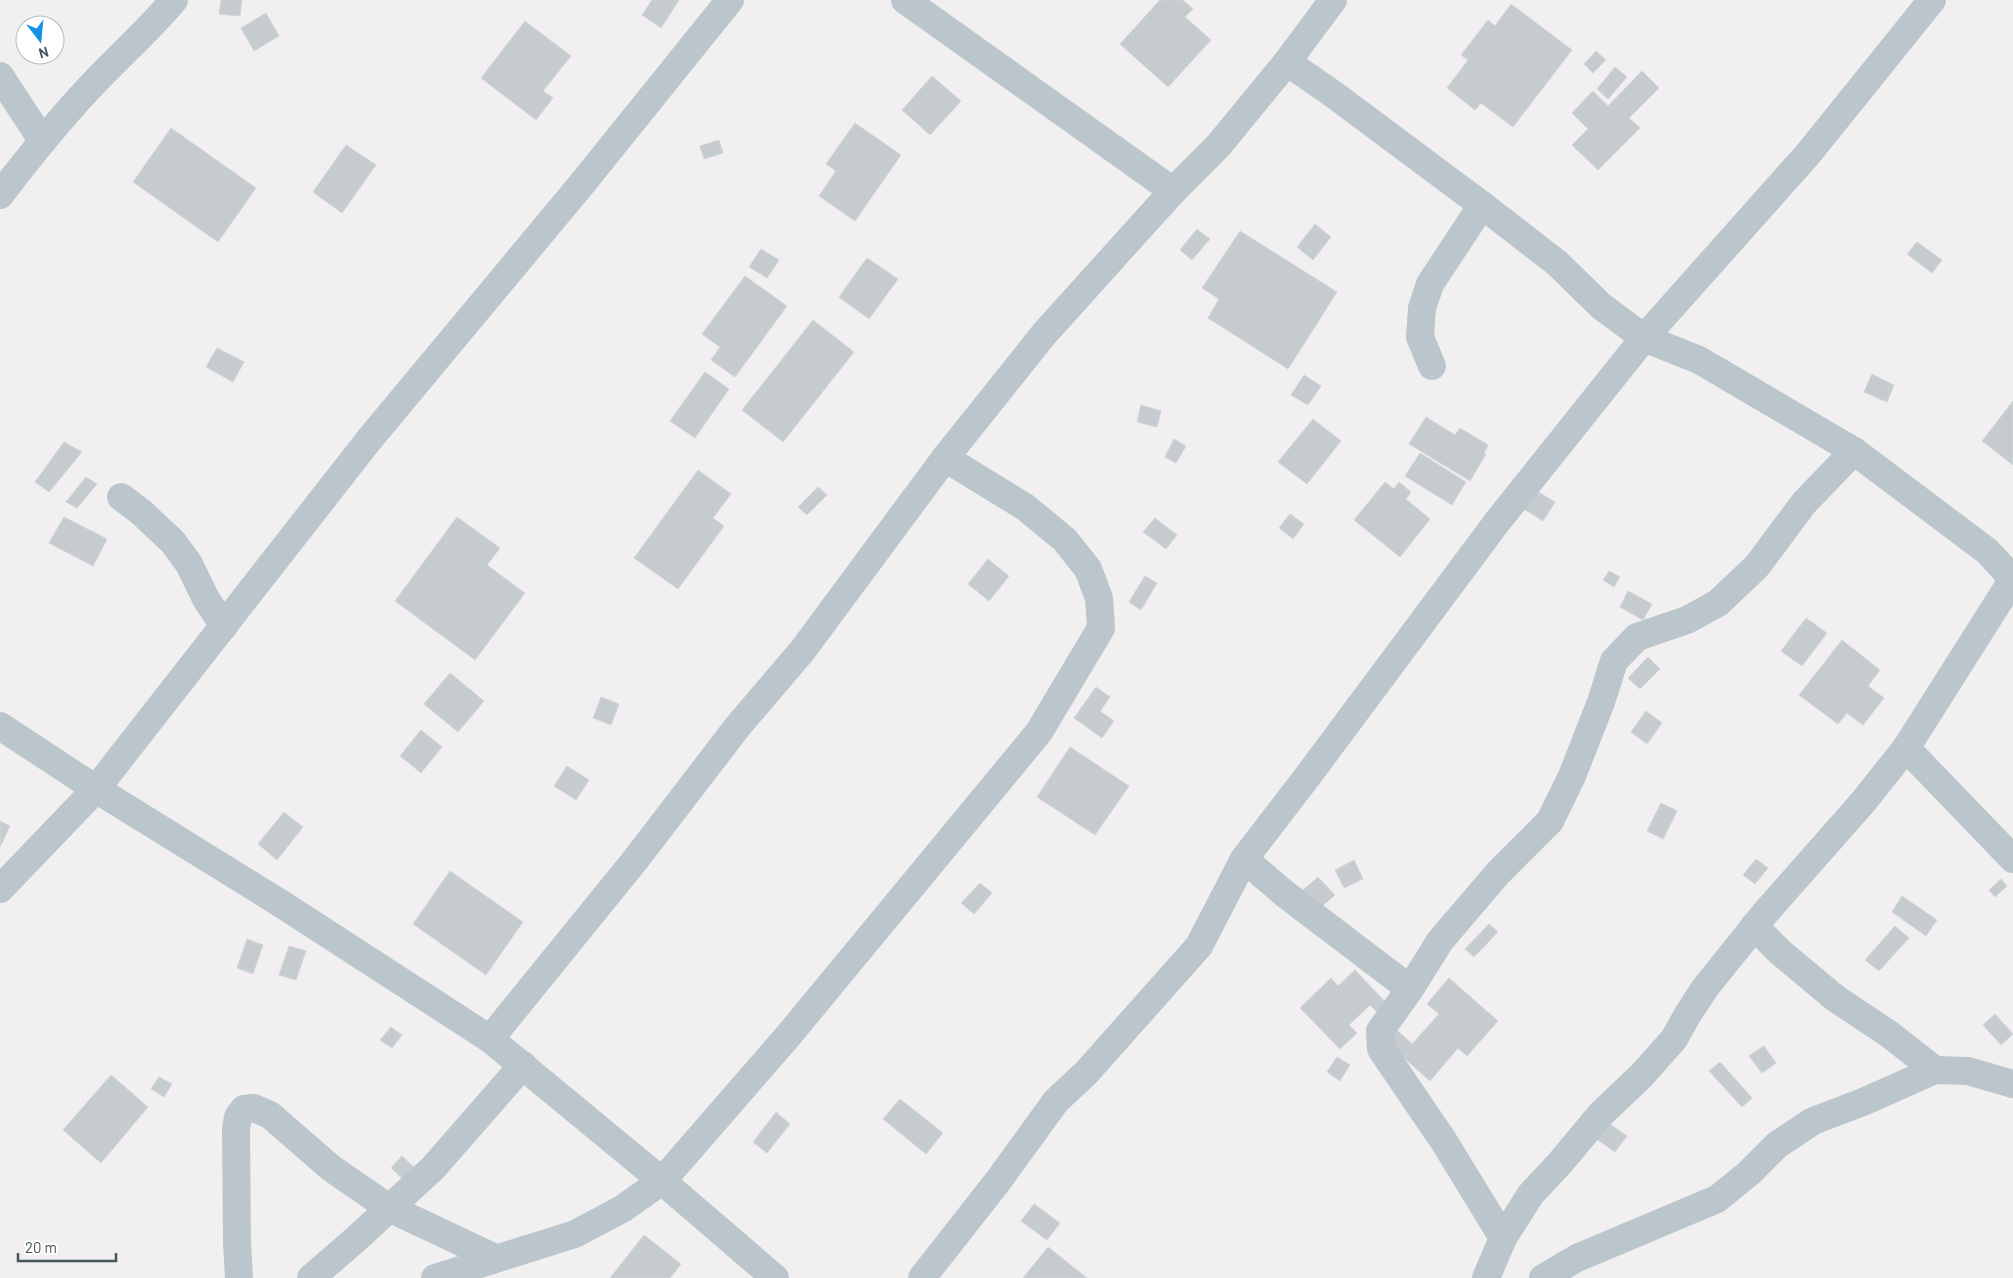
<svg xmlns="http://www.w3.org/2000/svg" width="2013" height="1278" font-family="Barlow,sans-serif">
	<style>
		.building { fill: #c5cbcf; stroke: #d2d6db }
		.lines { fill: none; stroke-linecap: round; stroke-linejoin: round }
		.minor { stroke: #bac6cc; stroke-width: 28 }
	</style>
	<rect width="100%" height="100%" fill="#f1efef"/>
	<!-- building -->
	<g class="building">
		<polygon points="221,0 242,0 240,16 219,14"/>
		<polygon points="652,0 679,0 661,28 642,15"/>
		<polygon points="1160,0 1183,0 1193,9 1185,17 1211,40 1168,87 1120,44"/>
		<polygon points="1511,4 1572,50 1513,127 1481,103 1475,110 1447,88 1468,60 1461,55 1488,20 1495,26"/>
		<polygon points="266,13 279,36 254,51 241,28"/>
		<polygon points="525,21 571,56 543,91 553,98 536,120 481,78"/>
		<polygon points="1596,51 1606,60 1593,73 1584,64"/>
		<polygon points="1615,67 1627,77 1608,99 1597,89"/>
		<polygon points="1642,71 1659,88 1629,118 1640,128 1598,170 1572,145 1588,129 1572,113 1593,91 1608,106"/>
		<polygon points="932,76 961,101 930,135 902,110"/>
		<polygon points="855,123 901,155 855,221 819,196 836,171 826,164"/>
		<polygon points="171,128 256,188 218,242 133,182"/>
		<polygon points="719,140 723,153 704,159 700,146"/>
		<polygon points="346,145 376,165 342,213 313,192"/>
		<polygon points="1315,224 1331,237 1313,260 1297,247"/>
		<polygon points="1197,229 1210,239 1192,260 1180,250"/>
		<polygon points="1240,231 1337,292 1288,369 1208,318 1219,299 1202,288"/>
		<polygon points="1917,242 1942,260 1932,273 1907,254"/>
		<polygon points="761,249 779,260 767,278 749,267"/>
		<polygon points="867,258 898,279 869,319 839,297"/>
		<polygon points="745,276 787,306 735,377 711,360 720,347 702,334"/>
		<polygon points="813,320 854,352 783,442 742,410"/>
		<polygon points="217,348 244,362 233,382 206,367"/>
		<polygon points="705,372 729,389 695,438 670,421"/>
		<polygon points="1872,374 1894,385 1887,402 1864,392"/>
		<polygon points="1304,375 1321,386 1308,405 1291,395"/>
		<polygon points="2013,401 2013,465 1982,441"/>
		<polygon points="1141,405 1161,411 1157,427 1137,422"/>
		<polygon points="1426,417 1455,435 1460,428 1488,445 1484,453 1486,454 1470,481 1409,444"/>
		<polygon points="1313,419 1341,441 1307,484 1278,462"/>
		<polygon points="1174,439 1186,446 1176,463 1165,457"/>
		<polygon points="64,442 82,452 49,492 35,482"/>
		<polygon points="1420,453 1466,482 1452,505 1405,476"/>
		<polygon points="698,470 731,494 713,518 724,526 678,589 634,558"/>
		<polygon points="86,477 97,484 77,508 66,502"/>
		<polygon points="1385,482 1394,489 1399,482 1411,492 1406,499 1430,519 1400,557 1354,520"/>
		<polygon points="818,487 827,495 807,515 798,507"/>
		<polygon points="1535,490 1555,502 1543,521 1524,509"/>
		<polygon points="1290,514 1304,524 1293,539 1279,528"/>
		<polygon points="64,517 107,539 93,566 49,543"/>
		<polygon points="457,517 500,548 487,565 525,593 475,660 395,601"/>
		<polygon points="1155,518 1177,535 1166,549 1143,532"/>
		<polygon points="988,559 1009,576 989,601 968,584"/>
		<polygon points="1609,571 1620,577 1614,587 1603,580"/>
		<polygon points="1145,576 1157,583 1141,610 1129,602"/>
		<polygon points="1628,591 1652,604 1643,620 1620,607"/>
		<polygon points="1806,618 1827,633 1802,666 1781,651"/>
		<polygon points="1842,640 1880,670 1868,686 1884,698 1863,725 1847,713 1838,724 1799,695"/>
		<polygon points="1648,657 1660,669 1640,689 1628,678"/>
		<polygon points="450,673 484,701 458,732 424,704"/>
		<polygon points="1096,687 1110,697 1100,711 1114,721 1102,738 1074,718"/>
		<polygon points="601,697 619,704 611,725 593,718"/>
		<polygon points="1646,711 1662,723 1647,744 1631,732"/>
		<polygon points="421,730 442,747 421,773 400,756"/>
		<polygon points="1070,747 1129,786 1095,835 1037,797"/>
		<polygon points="567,766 589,780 576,800 554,786"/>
		<polygon points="1661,803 1677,811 1663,839 1647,831"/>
		<polygon points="284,812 303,827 277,860 258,844"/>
		<polygon points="0,821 10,826 0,847"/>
		<polygon points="1756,859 1768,868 1755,884 1743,875"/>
		<polygon points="1354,860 1363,879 1344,888 1335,870"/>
		<polygon points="450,871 523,922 486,975 413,924"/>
		<polygon points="1318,877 1335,895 1320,908 1303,890"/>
		<polygon points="2001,879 2007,886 1995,897 1989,890"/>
		<polygon points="980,883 992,893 974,914 961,903"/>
		<polygon points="1902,896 1937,920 1926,936 1892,912"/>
		<polygon points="1489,924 1498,932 1474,957 1465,949"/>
		<polygon points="1895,926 1909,938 1879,971 1865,960"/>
		<polygon points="247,939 263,945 253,974 237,968"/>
		<polygon points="289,946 306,951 296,980 279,975"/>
		<polygon points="1355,970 1389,1006 1380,1015 1370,1005 1349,1025 1357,1033 1340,1049 1300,1008 1331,978 1338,986"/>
		<polygon points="1449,978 1498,1021 1467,1056 1458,1048 1430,1081 1387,1043 1398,1031 1412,1044 1439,1014 1427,1004"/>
		<polygon points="1995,1014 2013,1034 2001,1045 1983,1025"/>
		<polygon points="391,1027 402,1035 392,1048 380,1040"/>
		<polygon points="1764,1046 1776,1063 1762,1073 1749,1056"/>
		<polygon points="1337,1057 1350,1065 1340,1081 1327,1072"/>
		<polygon points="1720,1062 1752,1098 1742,1107 1709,1071"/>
		<polygon points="111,1075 148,1107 101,1163 63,1130"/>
		<polygon points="159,1077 172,1084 164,1097 151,1089"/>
		<polygon points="900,1099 943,1133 926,1154 883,1119"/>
		<polygon points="776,1112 790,1124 767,1153 753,1142"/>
		<polygon points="1607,1122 1627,1136 1615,1152 1595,1138"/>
		<polygon points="402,1156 416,1169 405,1181 391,1168"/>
		<polygon points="1034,1204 1060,1223 1047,1240 1021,1221"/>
		<polygon points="644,1235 681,1264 670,1278 610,1278"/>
		<polygon points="1048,1247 1087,1278 1023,1278"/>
	</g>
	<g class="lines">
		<!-- minor -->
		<g class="minor">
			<polyline points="905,0 1173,191"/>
			<polyline points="1287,62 1333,94 1482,205 1557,263 1601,306 1644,338 1699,360 1854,451 1987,551 2013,579"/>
			<polyline points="0,76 42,140"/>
			<path d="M0 195C29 157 58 121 91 86 118 57 148 31 174 0"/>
			<polyline points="1432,366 1420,337 1422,308 1430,284 1482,205"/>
			<polyline points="121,497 141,512 173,542 189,564 206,599 224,626"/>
			<polyline points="0,726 96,789 280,903 490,1039 662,1181 775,1278"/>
			<polyline points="1906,748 2013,859"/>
			<polyline points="0,889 96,789 368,441 581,185 730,0"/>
			<polyline points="1754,926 1780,952 1835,998 1889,1034 1935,1070"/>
			<polyline points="1410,989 1285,894 1244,859 1307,777 1497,522 1644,338 1808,154 1932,0"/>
			<polyline points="490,1039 636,859 738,726 802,651 945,458 1044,334 1173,191 1218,146 1287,62 1333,0"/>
			<polyline points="1503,1238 1443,1140 1381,1049 1380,1031 1410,989 1440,941 1498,873 1550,821 1572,776 1601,702 1614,661 1637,637 1687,620 1718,603 1757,566 1804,503 1854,451"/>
			<polyline points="239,1278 237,1243 236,1129 238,1117 244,1109 254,1108 270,1115 331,1168 389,1208 495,1258"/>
			<polyline points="311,1278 356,1239 433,1168 523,1065"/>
			<polyline points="435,1278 575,1234 622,1209 662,1181 788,1036 1039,732 1101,628 1099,598 1088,569 1065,540 1025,507 945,458"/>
			<polyline points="922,1278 998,1181 1056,1101 1086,1073 1199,946 1244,859"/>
			<polyline points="1486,1278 1503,1238 1531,1194 1560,1163 1600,1115 1642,1075 1674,1039 1688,1014 1705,988 1766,912 1863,802 1906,748 2013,579"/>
			<polyline points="1543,1278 1577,1258 1717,1199 1749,1173 1777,1145 1813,1121 1863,1102 1935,1070 1968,1071 2013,1084"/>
		</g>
	</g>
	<!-- north arrow -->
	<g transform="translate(40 40) rotate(164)"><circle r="24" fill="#ffffff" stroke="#b5bbbe"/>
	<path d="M0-4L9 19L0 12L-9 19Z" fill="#1393e7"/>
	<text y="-8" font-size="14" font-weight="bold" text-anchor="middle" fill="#46565d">N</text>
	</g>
	<!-- scale -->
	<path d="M18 1253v8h98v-8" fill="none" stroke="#46565d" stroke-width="2.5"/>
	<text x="25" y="1253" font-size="15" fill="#46565d" stroke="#ffffff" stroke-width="4" paint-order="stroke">20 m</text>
</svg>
